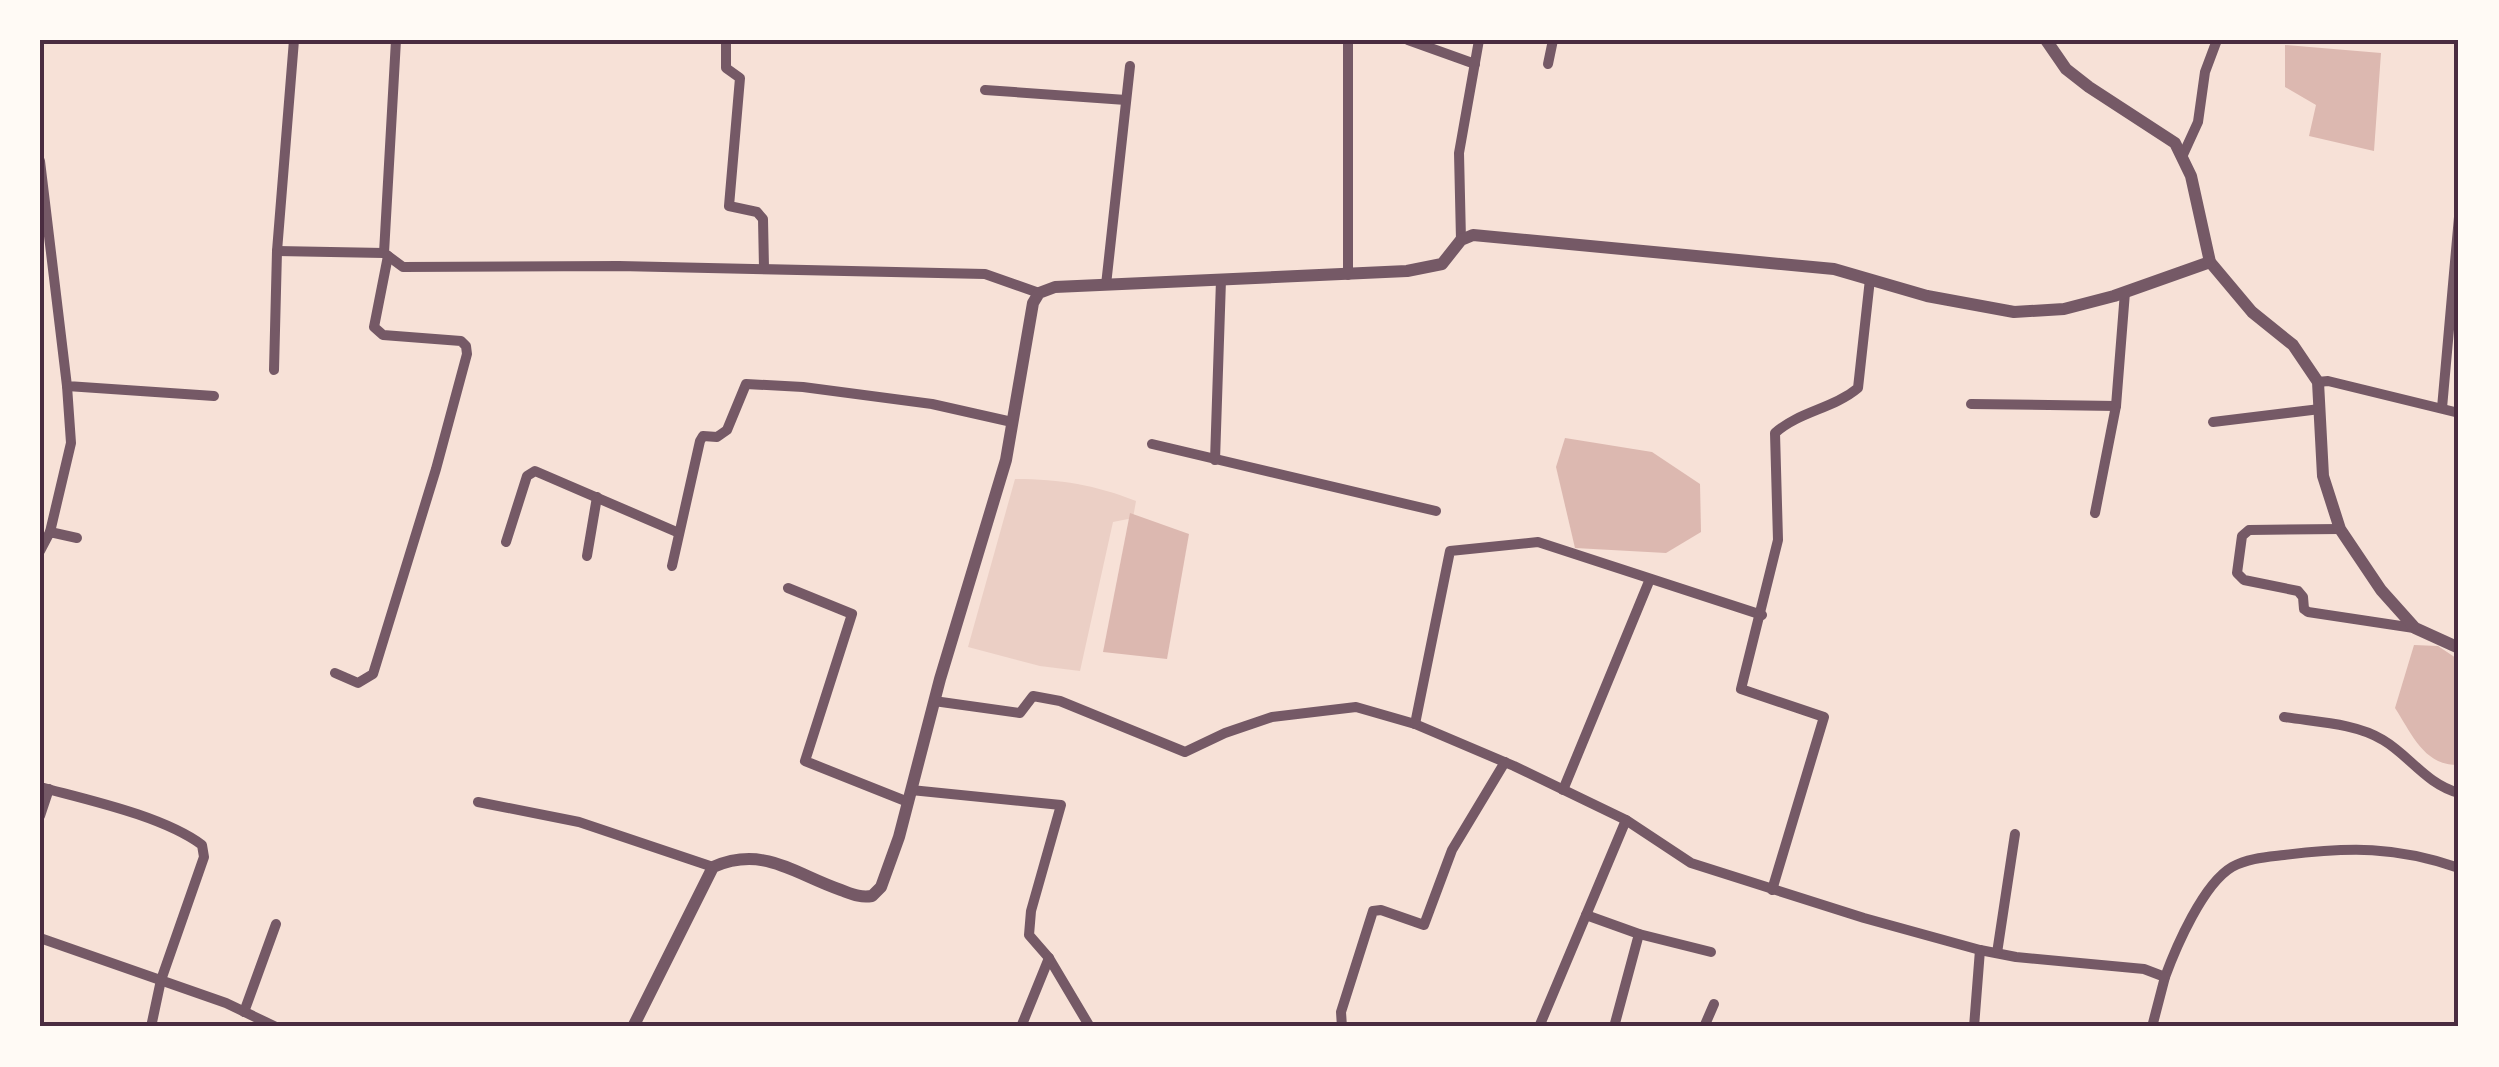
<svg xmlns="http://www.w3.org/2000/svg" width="2499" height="1067" font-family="'PT Sans Narrow',sans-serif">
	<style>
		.green { fill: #ebcfc5 }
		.water { fill: #dcb8b0 }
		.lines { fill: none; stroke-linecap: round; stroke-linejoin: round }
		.minor { stroke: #755966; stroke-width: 10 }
		.tertiary { stroke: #755966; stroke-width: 12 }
		.neatline { fill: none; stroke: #4a2c40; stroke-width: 4 }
	</style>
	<rect width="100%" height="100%" fill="#f7e1d7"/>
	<!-- green -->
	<path class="green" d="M1015 479C1059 479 1096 485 1136 501L1133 518 1113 522 1080 671 1040 666 968 647Z"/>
	<!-- water -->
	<g class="water">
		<polygon points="2285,45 2381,53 2374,151 2309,136 2316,105 2285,87"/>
		<polygon points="1565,438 1652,452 1700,484 1701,532 1666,553 1575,548 1556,467"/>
		<polygon points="1130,513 1189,534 1167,659 1103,652"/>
		<path d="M2414 645 2438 646 2459 660V765C2424 766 2412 734 2395 708Z"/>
	</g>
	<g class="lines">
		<!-- minor -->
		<g class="minor">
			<polyline points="726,40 726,68 740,78 729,206 757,212 763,219 764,268"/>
			<polyline points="1348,40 1348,275"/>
			<polyline points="1408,40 1475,64"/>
			<polyline points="1548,64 1553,40"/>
			<polyline points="985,90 1126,100"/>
			<polyline points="2182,157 2198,122 2205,72 2217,40"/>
			<polyline points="40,161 67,386 214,396"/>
			<polyline points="1461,240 1459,153 1479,40"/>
			<polyline points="277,251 384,253 403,267 619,266 985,274 1039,293"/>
			<polyline points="384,253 396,40"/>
			<polyline points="1106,285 1130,66"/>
			<polyline points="274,370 277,251 294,40"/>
			<polyline points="2318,382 2328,381 2459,413"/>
			<polyline points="1971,404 2116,406"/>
			<polyline points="2442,408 2459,217"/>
			<polyline points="2213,422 2320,409"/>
			<polyline points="1152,444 1436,511"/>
			<polyline points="1215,460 1221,280"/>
			<polyline points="2095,513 2116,406 2125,292"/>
			<polyline points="2340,529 2249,530 2242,536 2237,573 2244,580 2298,591 2303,597 2304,609 2308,612 2414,628"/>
			<polyline points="50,532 71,443 67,386"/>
			<polyline points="506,542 527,476 535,471 679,533"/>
			<polyline points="40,551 50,532 77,538"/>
			<polyline points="587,556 597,497"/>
			<polyline points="672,566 700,441 703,436 717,437 727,430 746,384 803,387 932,404 1012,422"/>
			<polyline points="788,588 852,614 805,761 908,802"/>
			<polyline points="335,673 358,683 373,674 436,469 467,354 466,346 461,341 383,335 374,327 388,256"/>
			<path d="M934 701 1020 713 1033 696 1060 701 1185 752 1225 733 1272 717 1356 707 1415 724 1514 766 1626 820 1691 863 1864 918 1980 950 2016 957 2144 969 2165 977C2176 947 2203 884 2232 867 2248 858 2267 857 2284 855 2349 847 2396 846 2459 868"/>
			<path d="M2284 717C2315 722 2356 723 2383 740 2410 756 2426 784 2459 793"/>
			<polyline points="1415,724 1450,551 1538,542 1762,615"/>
			<path d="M40 787C88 800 163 816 202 845L204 857 161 980 151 1027"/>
			<polyline points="911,790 1061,805 1031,911 1029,935 1049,958 1090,1027"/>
			<polyline points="1563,790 1650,579"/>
			<polyline points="478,802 579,822 713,867"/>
			<polyline points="40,816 49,789"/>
			<path d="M1772 890 1824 717 1741 689 1778 540 1775 433C1800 411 1833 409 1858 388L1870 279"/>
			<polyline points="1586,915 1639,934 1711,952"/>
			<polyline points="40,938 226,1003 276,1027"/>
			<polyline points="1997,953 2015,834"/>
			<polyline points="244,1012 276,924"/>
			<polyline points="1021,1027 1049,958"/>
			<polyline points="1342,1027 1341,1012 1373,911 1381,910 1424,925 1452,850 1505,762"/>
			<polyline points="1539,1027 1626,820"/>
			<polyline points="1614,1027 1639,934"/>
			<polyline points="1704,1027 1714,1004"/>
			<polyline points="1974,1027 1980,950"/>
			<polyline points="2152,1027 2165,977"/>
		</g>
		<!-- tertiary -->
		<g class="tertiary">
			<polyline points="2046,40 2066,69 2089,87 2175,143 2191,176 2210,262 2252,312 2293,345 2318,382 2323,476 2340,529 2381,590 2415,628 2459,648"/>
			<path d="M633 1027 713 867C764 845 794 874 841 890 852 894 860 898 872 896L881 887 899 837 940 679 1006 460 1033 303 1039 293 1055 287 1407 271 1442 264 1461 240 1473 235 1834 269 1927 296 2014 312 2064 309 2114 296 2210 262"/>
		</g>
	</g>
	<!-- border -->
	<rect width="2499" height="1067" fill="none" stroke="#fffaf5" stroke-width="85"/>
	<rect x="42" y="42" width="2414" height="982" class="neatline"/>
</svg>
